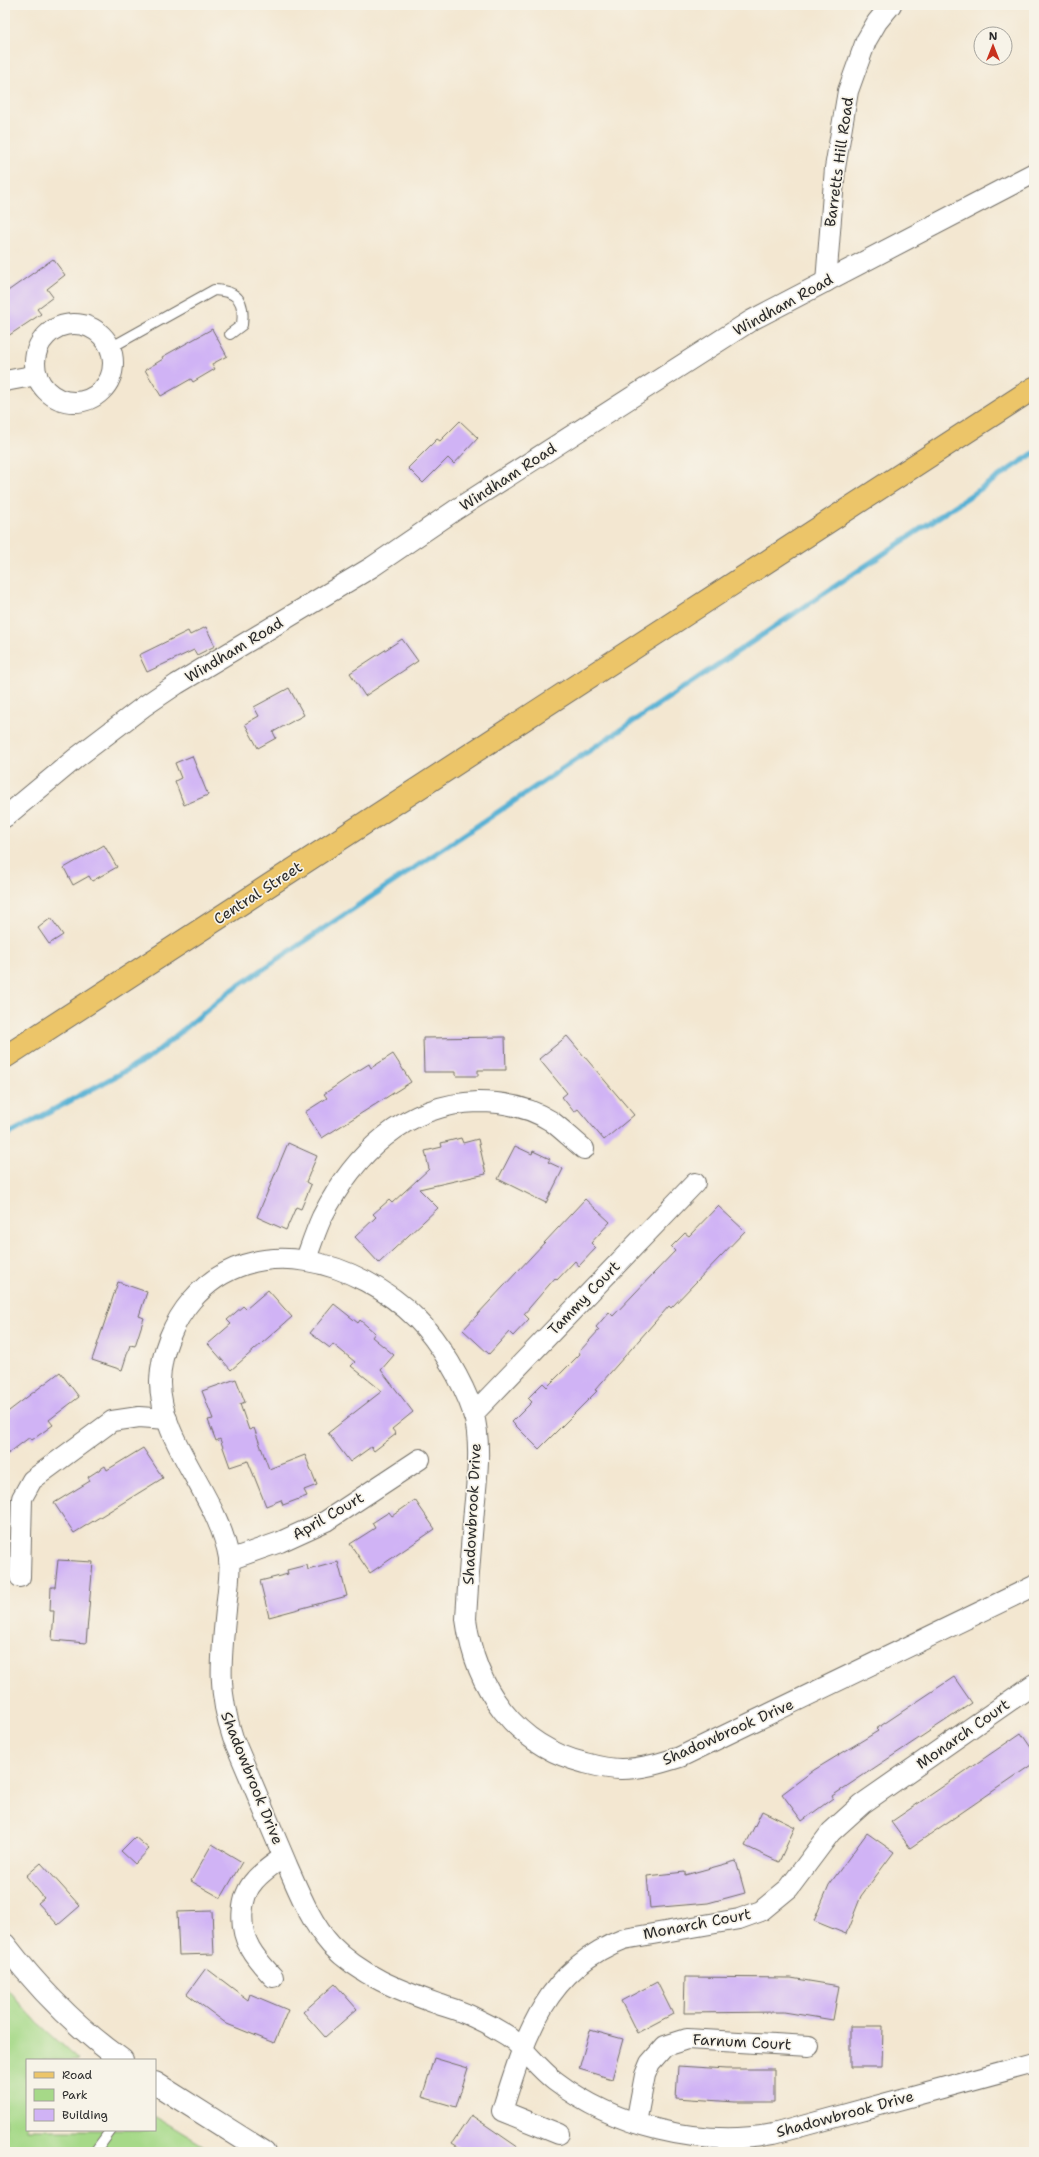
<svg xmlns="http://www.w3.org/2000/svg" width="1039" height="2157" font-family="'Shantell Sans',sans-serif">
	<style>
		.green { fill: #a6d988; stroke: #68825a }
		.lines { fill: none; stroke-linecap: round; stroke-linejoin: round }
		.stream { stroke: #56b1d4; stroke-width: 5.5 }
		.building { fill: #d0b3f5 }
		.service-casing { stroke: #716d65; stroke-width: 12 }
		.minor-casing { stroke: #716d65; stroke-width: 22 }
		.tertiary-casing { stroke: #716d65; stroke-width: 24 }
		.primary-casing { stroke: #716d65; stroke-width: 24 }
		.service { stroke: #fff; stroke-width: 10 }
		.minor { stroke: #fff; stroke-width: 20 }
		.tertiary { stroke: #fff; stroke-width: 22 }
		.primary { stroke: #ecc569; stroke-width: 22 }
		.labels { text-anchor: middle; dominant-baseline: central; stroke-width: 3.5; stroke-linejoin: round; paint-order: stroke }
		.street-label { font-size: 15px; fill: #2b2b2b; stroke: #f7f3e8 }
	</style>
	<rect width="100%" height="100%" fill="#f7f3e8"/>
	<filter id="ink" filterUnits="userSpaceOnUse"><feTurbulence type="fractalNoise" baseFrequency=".025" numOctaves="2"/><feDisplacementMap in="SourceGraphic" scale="8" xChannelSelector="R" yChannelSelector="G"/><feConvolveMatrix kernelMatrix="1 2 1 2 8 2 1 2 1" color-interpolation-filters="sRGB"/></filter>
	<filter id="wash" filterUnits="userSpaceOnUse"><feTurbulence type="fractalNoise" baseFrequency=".012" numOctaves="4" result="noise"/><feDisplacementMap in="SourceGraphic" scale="16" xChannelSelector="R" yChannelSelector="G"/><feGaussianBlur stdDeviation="0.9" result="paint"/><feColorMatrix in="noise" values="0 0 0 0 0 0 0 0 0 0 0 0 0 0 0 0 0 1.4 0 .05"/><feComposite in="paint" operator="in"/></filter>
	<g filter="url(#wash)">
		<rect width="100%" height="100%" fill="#f3e7d1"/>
		<!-- green -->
		<polygon class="green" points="5,1987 38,2023 79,2060 27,2060 27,2130 155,2130 155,2116 214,2152 5,2152"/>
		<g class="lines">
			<!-- stream -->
			<polyline class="stream" points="5,1136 149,1058 229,992 1034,453"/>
		</g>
		<g id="blocks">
			<!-- building -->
			<g class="building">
				<polygon points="53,259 65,275 47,289 53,297 37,309 41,314 5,338 5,293"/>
				<polygon points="212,329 227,356 212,364 215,369 193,382 191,379 161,396 145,370 163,359 162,357"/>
				<polygon points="460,421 478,438 454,464 448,458 423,483 408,468 437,439 440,441"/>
				<polygon points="206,627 215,646 197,655 194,650 147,672 139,655 188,631 190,635"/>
				<polygon points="402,639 418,661 365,696 350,673"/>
				<polygon points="289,688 304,715 273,732 276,738 258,748 245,724 259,716 254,707"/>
				<polygon points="192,756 208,795 184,805 175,781 181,778 175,763"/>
				<polygon points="104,845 117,867 92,881 89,876 73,885 64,868"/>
				<polygon points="51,918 63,935 49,944 38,928"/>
				<polygon points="567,1036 634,1115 604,1140 578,1109 574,1112 562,1097 567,1093 539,1059"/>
				<polygon points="505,1037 506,1070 478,1070 478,1076 456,1076 456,1072 424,1072 423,1038"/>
				<polygon points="393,1054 411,1082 322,1138 305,1112 327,1098 324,1094 356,1072 369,1064 371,1068"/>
				<polygon points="461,1138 463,1143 478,1139 486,1174 419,1189 438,1208 379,1263 355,1237 376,1217 373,1214 389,1200 392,1203 429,1169 425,1151 442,1147 441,1143"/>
				<polygon points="288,1143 317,1156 306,1182 311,1185 301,1209 296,1207 286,1230 257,1217"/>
				<polygon points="515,1146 532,1154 533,1151 550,1159 548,1162 563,1169 546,1203 498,1179"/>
				<polygon points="585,1199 610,1222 591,1243 596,1248 579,1266 575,1261 557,1280 555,1278 524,1314 529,1319 513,1336 509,1332 489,1354 463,1330"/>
				<polygon points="718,1206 745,1231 671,1308 669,1306 595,1390 597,1391 539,1449 512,1422 532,1402 528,1398 543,1383 547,1387 580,1354 579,1352 599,1330 596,1327 609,1312 613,1316 675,1251 671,1247 685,1233 689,1236"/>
				<polygon points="118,1282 147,1292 139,1316 144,1318 135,1346 130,1345 122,1370 92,1360"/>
				<polygon points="268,1290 292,1317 231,1370 208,1344 231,1324 227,1320 243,1306 246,1309"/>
				<polygon points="334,1304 358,1323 360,1320 375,1333 372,1337 394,1355 381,1370 413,1412 392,1429 396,1434 374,1451 371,1447 350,1462 328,1433 382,1391 351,1366 355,1362 333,1344 330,1348 310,1333"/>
				<polygon points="60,1372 79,1397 49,1420 53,1425 32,1440 30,1437 5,1456 5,1414"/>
				<polygon points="236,1379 245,1402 240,1404 249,1430 254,1428 269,1469 305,1455 317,1485 304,1490 307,1496 283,1505 281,1500 266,1506 248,1461 230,1467 220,1439 216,1441 208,1420 213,1419 202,1391"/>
				<polygon points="143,1448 163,1478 74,1533 54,1503 90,1481 88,1477 105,1466 107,1470"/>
				<polygon points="415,1500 435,1529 370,1573 350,1544 375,1528 372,1523 389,1512 392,1516"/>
				<polygon points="58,1560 93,1562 86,1643 52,1640 54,1611 50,1611 51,1587 55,1587"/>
				<polygon points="338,1562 347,1596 269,1617 260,1581 288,1574 287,1570 307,1565 308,1570"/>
				<polygon points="954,1677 972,1703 832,1796 833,1798 802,1821 782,1794 814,1770 878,1731 876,1729"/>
				<polygon points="1021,1733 1034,1752 1034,1763 910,1848 891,1822"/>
				<polygon points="762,1811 795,1827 779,1862 745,1846"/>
				<polygon points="867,1833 894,1852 861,1896 846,1934 814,1921 829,1885"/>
				<polygon points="135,1837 149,1849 135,1864 121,1851"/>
				<polygon points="212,1844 242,1862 221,1898 191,1881"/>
				<polygon points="736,1861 745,1893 708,1903 650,1908 647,1876 685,1872 685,1875"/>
				<polygon points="41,1863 80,1906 58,1925 38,1903 44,1898 26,1876"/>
				<polygon points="212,1911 214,1954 179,1955 177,1912"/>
				<polygon points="206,1968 248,2000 250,1994 288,2010 274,2043 227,2024 187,1994"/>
				<polygon points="685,1977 791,1978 839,1986 833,2020 784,2012 684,2013"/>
				<polygon points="657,1982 673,2014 637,2033 621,2001"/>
				<polygon points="335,1984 357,2009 325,2037 303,2012"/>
				<polygon points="850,2026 883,2026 882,2067 850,2067"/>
				<polygon points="590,2030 623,2039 612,2079 579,2069"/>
				<polygon points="434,2058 468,2068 456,2107 422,2097"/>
				<polygon points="678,2066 726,2069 774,2069 774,2102 735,2102 676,2098"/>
				<polygon points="471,2115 525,2152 466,2152 452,2143"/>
			</g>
		</g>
	</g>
	<g filter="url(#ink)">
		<use href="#blocks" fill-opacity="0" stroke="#716d65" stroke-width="1"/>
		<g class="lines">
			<!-- service casing -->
			<g class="service-casing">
				<g id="service">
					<path d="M110 348 214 290C238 291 245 301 242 325L230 334"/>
					<polyline points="95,2152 111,2130"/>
					<polyline points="729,2152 734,2139"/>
				</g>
			</g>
			<!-- minor casing -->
			<g class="minor-casing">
				<g id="minor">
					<polyline points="826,282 835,168 848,91 866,41 877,22 891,5"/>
					<circle cx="74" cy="363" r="39"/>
					<polyline points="5,381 37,375"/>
					<polyline points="5,817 76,758 143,707 177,684 372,567 457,509 752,320 1034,173"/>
					<path d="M306 1259C311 1245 316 1230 322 1217 354 1154 405 1104 478 1102 503 1102 529 1107 551 1121 562 1129 573 1140 584 1149"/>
					<polyline points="473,1414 695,1183"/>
					<polyline points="229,1560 280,1542 326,1521 420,1459"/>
					<polyline points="20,1577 22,1498 32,1480 112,1421 139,1417 167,1419"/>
					<path d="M1034 1586 680 1757C661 1763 641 1769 621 1769 609 1769 596 1766 585 1763 515 1746 475 1688 466 1619 468 1582 471 1546 474 1510 477 1478 482 1443 473 1412 463 1382 439 1341 417 1319 359 1261 253 1228 192 1300 173 1322 161 1352 160 1381 159 1441 219 1497 229 1558 231 1575 227 1594 226 1610 221 1659 217 1690 233 1738 251 1781 269 1823 287 1865 299 1892 311 1923 331 1945 361 1976 399 1990 438 2004 450 2008 462 2011 473 2017 484 2022 497 2029 508 2036 525 2049 538 2068 555 2081 614 2126 700 2148 773 2134L1034 2063"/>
					<path d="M273 1977C265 1968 256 1959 250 1948 239 1929 239 1897 255 1880 263 1871 274 1864 283 1857"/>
					<polyline points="636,2123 645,2075 650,2063 665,2046 687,2039 809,2046"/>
					<path d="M559 2134 502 2111C525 2037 545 1969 624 1939L739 1919 761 1911 789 1888 831 1832 862 1804 1034 1684"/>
				</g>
			</g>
			<!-- tertiary casing -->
			<g class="tertiary-casing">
				<g id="tertiary">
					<path d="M5 1945C39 1989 77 2028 122 2060"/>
					<polyline points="155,2083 264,2152"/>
				</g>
			</g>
			<!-- primary casing -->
			<g class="primary-casing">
				<polyline id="primary" points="5,1057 1034,388"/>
			</g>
			<!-- service -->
			<use href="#service" class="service"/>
			<!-- minor -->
			<use href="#minor" class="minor"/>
			<!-- tertiary -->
			<use href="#tertiary" class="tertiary"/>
			<!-- primary -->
			<use href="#primary" class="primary"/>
		</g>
	</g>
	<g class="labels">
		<!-- street labels -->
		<g class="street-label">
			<text transform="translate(839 162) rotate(-82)">Barretts Hill Road</text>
			<text transform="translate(783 305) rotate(-29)">Windham Road</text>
			<text transform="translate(508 477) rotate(-33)">Windham Road</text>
			<text transform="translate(234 650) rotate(-31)">Windham Road</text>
			<text transform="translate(258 893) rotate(-33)">Central Street</text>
			<text transform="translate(584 1298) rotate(-46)">Tammy Court</text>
			<text transform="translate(472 1514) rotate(-87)">Shadowbrook Drive</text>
			<text transform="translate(328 1516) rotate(-30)">April Court</text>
			<text transform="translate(728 1732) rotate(-24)">Shadowbrook Drive</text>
			<text transform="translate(963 1734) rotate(-35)">Monarch Court</text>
			<text transform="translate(252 1778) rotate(68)">Shadowbrook Drive</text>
			<text transform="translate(697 1924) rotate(-11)">Monarch Court</text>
			<text transform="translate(742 2042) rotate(3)">Farnum Court</text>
			<text transform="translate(845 2114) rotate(-15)">Shadowbrook Drive</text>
		</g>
	</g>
	<!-- margin -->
	<rect width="1039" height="2157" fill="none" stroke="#f7f3e8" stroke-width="20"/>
	<!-- legend -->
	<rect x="26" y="2059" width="130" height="72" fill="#f7f3e8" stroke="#a5a39c"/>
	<rect x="34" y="2072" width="20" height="6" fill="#ecc569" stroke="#a5a39c"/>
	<text x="62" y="2079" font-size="12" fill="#2b2b2b">Road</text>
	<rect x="34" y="2089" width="20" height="12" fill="#a6d988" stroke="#a5a39c"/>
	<text x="62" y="2099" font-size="12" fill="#2b2b2b">Park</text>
	<rect x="34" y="2109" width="20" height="12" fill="#d0b3f5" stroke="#a5a39c"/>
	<text x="62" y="2119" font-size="12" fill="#2b2b2b">Building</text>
	<!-- north arrow -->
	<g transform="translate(993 46)"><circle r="19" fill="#f7f3e8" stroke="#a5a39c"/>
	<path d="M0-3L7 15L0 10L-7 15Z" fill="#c8321e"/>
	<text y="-6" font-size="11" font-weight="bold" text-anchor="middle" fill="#2b2b2b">N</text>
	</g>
</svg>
